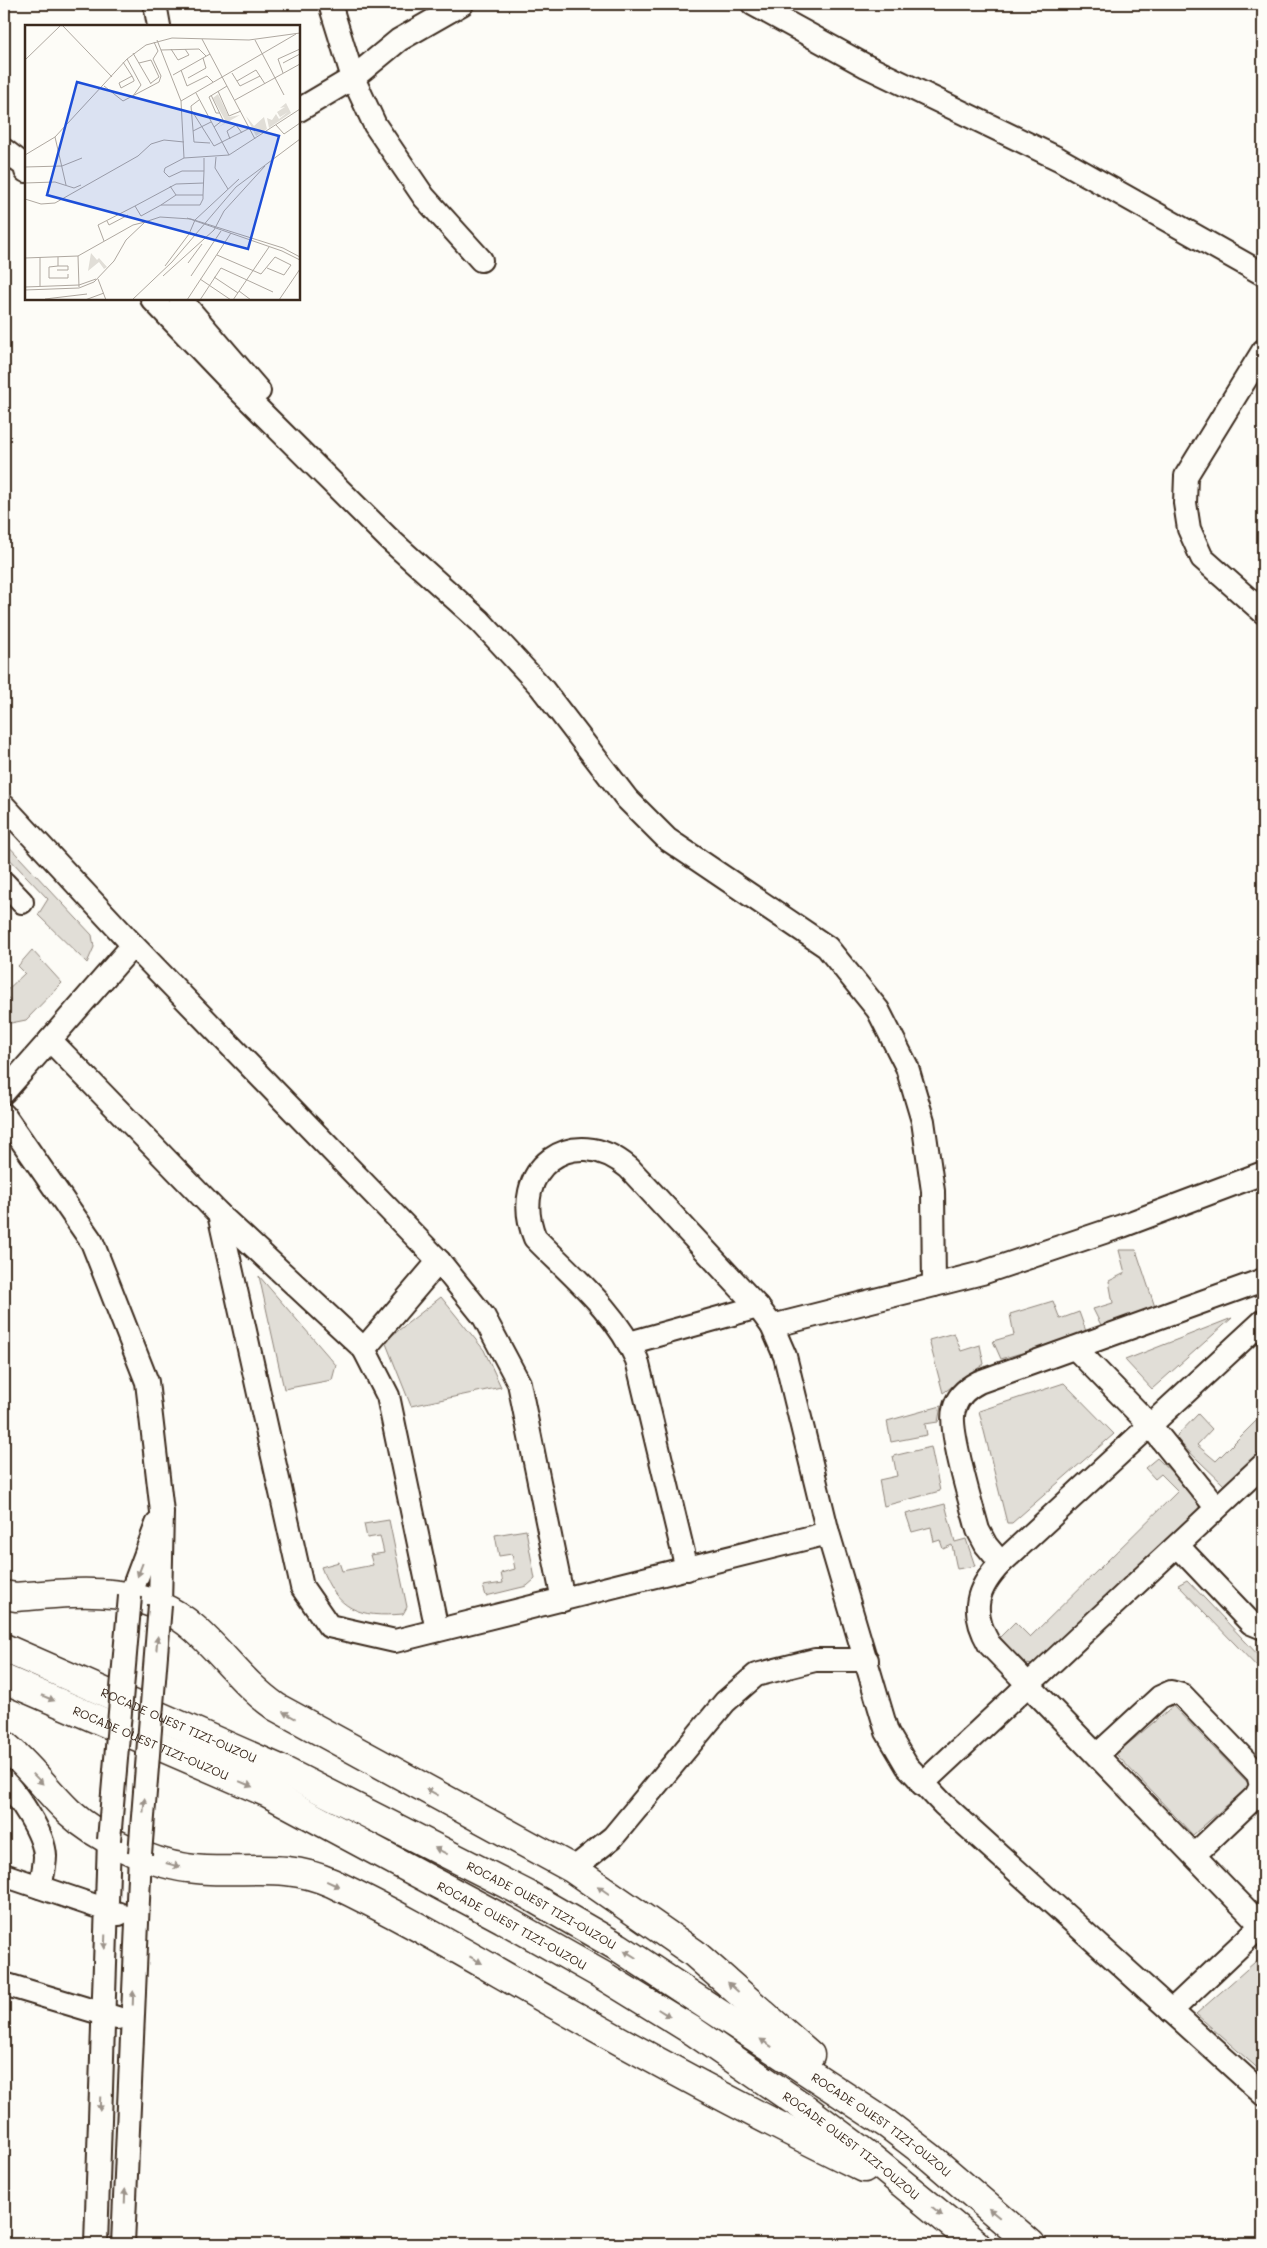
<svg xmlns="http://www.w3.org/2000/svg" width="1267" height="2248" font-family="Mali,sans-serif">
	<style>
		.green { fill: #e1ded7; stroke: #8e847a }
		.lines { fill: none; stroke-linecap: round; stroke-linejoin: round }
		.minor-casing { stroke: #3b2a1e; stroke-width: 26 }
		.highway-casing { stroke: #3b2a1e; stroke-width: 31 }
		.minor { stroke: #fdfcf7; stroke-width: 22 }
		.highway { stroke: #fdfcf7; stroke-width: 28 }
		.minor-bridge-casing { stroke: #3b2a1e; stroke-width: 26; stroke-linecap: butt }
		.minor-bridge { stroke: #fdfcf7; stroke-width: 22 }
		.oneway { fill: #9c938a }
		.labels { text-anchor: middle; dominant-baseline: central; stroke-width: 4; stroke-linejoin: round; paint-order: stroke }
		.street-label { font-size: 12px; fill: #3b2a1e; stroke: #fdfcf7 }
		.inset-road { fill: none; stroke: #afa8a0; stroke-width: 1 }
		.view { fill: #1d4ed8; fill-opacity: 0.15; stroke: #1d4ed8; stroke-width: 2.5 }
		.inset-edge { fill: none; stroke: #3b2a1e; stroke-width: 2.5 }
	</style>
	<rect width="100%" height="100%" fill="#fdfcf7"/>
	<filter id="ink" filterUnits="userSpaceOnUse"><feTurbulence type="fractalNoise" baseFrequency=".02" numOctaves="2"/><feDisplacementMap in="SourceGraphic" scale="10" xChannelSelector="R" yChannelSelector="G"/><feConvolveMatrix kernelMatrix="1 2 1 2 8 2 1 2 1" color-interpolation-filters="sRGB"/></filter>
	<g filter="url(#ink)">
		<!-- green -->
		<g class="green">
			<polygon points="4,841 92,935 94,947 87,963 38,915 48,899 4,853"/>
			<polygon points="32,950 62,983 26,1020 11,1023 4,1013 10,999 4,996 4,993 25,973 18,966"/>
			<polygon points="1119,1250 1136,1250 1156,1310 1103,1329 1093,1309 1113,1303 1109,1281 1125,1273"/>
			<polygon points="259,1276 336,1365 332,1380 284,1389"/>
			<polygon points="441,1297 484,1350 501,1387 411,1406 385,1341"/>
			<polygon points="1053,1301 1060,1319 1079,1312 1087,1334 1001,1359 993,1341 1014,1335 1010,1314"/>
			<polygon points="1232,1318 1152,1389 1125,1360"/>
			<polygon points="954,1333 961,1351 980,1345 984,1364 943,1393 929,1340"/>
			<polygon points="1064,1383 1114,1434 1012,1523 1007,1523 979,1411"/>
			<polygon points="941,1406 938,1422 925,1424 927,1435 891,1442 887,1421"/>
			<polygon points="1198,1414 1212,1429 1197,1445 1216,1461 1263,1414 1263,1460 1236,1485 1224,1485 1175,1438"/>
			<polygon points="931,1447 940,1491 884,1506 879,1480 897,1476 893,1456"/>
			<polygon points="1157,1458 1197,1496 1199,1507 1197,1520 1038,1665 1023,1664 1000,1637 1015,1622 1030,1637 1178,1491 1161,1474 1155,1479 1145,1468"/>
			<polygon points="945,1504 955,1542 966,1539 975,1566 957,1569 952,1545 943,1549 940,1540 934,1542 931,1527 912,1532 906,1514"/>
			<path d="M389 1520 407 1607 403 1614C359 1618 337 1610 321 1567L339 1562 342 1571 373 1565 370 1555 384 1553 380 1536 367 1538 364 1524Z"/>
			<polygon points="526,1530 535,1579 527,1586 486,1596 483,1586 503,1583 501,1573 515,1569 512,1554 499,1556 495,1535"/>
			<polygon points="1187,1580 1263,1660 1263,1673 1178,1585"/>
			<polygon points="1173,1706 1250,1785 1193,1835 1116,1754"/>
			<polygon points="1263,1955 1263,2073 1196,2014"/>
		</g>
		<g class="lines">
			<!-- minor casing -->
			<g class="minor-casing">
				<g id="minor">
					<polyline points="155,4 159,26"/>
					<polyline points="330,4 353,78 375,125 424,197 481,260"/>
					<polyline points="753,4 866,66 1059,159 1263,274"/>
					<polyline points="299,110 353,78 399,40 462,4"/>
					<polyline points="4,150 25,166 26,171"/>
					<polyline points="152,299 238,389 388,538 480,621 541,687 627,799 667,839 827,947 878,1010 907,1067 923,1121 933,1191 934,1285"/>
					<polyline points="180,299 259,391"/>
					<polyline points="1263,351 1186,476 1185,503 1189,529 1202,558 1263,612"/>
					<polyline points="4,806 133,945"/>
					<polyline points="4,883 22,902"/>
					<polyline points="4,1092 50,1040"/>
					<polyline points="4,1115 92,1242 147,1382 162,1512 160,1605"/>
					<polyline points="219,1214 364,1349 439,1261"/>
					<polyline points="772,1326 982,1273 1122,1226 1263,1173"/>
					<polyline points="629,1343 758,1307"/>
					<polyline points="1075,1348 1149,1424 1216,1507"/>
					<polyline points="364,1349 388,1396 437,1630"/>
					<polyline points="1178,1546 1251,1623 1263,1628"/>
					<path d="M1001 1563 986 1545 978 1530C972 1507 948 1429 954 1410 957 1396 967 1388 979 1382L1263 1280"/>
					<path d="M687 1569 637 1360C616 1311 571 1275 535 1238 507 1170 573 1120 629 1168L758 1307 772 1326 785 1356 828 1533 887 1732 907 1766 943 1804 1263 2094"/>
					<polyline points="130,1596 157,1524"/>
					<polyline points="563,1600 519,1383 484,1317 439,1261 133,945 50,1040 219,1214 302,1587 329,1626 395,1641 828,1533"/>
					<polyline points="1097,1755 1160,1697 1171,1692 1182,1695 1258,1774 1261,1786 1256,1796 1194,1855"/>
					<path d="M4 1781C19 1797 44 1833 45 1856 45 1866 42 1877 40 1887"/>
					<polyline points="922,1784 1263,1465"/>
					<polyline points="573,1869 613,1837 725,1702 756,1675 815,1660 867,1660"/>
					<polyline points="4,1875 119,1914"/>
					<path d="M1262 1926 989 1644C970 1611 976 1589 1001 1563L1263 1321"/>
					<polyline points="4,1984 117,2018"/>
					<polyline points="1171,2011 1263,1924"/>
					<polyline points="96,2244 109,1840"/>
					<polyline points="123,2244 140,1854"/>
				</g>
			</g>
			<!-- highway casing -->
			<g class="highway-casing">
				<g id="highway">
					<path d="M4 1595 16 1597C78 1592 143 1583 194 1628 223 1653 244 1685 276 1707L573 1869 694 1953 810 2055"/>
					<path id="s1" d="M4 1648 280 1769 528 1895 618 1947 887 2124 930 2157 1031 2244"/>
					<path id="s2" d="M4 1679 268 1793 503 1919 602 1975 693 2031 806 2109 870 2157 976 2244"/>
					<path d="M4 1745C28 1764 46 1790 69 1812 97 1838 149 1863 187 1868 238 1876 281 1860 332 1883 406 1918 476 1960 547 2000 651 2059 756 2116 864 2168"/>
				</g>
			</g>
			<!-- minor -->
			<use href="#minor" class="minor"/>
			<!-- highway -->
			<use href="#highway" class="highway"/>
			<!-- minor-bridge casing -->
			<g class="minor-bridge-casing">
				<g id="minor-bridge">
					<polyline points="109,1840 130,1596"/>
					<polyline points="140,1854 160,1605"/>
				</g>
			</g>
			<!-- minor-bridge -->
			<use href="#minor-bridge" class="minor-bridge"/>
		</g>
		<!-- one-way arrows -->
		<defs><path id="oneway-solid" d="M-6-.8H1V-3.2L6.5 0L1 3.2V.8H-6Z" transform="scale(1.25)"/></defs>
		<g class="oneway">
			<use href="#oneway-solid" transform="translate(140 1570) rotate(111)"/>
			<use href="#oneway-solid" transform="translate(157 1643) rotate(-85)"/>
			<use href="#oneway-solid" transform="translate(48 1698) rotate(23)"/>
			<use href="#oneway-solid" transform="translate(289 1715) rotate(-152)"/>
			<use href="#oneway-solid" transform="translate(38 1779) rotate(46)"/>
			<use href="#oneway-solid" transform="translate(246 1784) rotate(23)"/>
			<use href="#oneway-solid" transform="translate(432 1792) rotate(-152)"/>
			<use href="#oneway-solid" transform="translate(144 1805) rotate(-85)"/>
			<use href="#oneway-solid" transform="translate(441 1851) rotate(-153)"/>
			<use href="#oneway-solid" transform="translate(173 1865) rotate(16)"/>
			<use href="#oneway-solid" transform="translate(333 1884) rotate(25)"/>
			<use href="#oneway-solid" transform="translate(603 1890) rotate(-145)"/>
			<use href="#oneway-solid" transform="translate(105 1942) rotate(92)"/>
			<use href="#oneway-solid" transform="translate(630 1954) rotate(-148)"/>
			<use href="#oneway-solid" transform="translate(476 1960) rotate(29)"/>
			<use href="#oneway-solid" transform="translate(733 1987) rotate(-138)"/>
			<use href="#oneway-solid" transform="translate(133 1998) rotate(-88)"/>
			<use href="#oneway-solid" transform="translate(664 2013) rotate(32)"/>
			<use href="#oneway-solid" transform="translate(766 2043) rotate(-146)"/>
			<use href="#oneway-solid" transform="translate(100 2104) rotate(92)"/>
			<use href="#oneway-solid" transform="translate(125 2196) rotate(-88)"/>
			<use href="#oneway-solid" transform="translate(937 2212) rotate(39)"/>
			<use href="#oneway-solid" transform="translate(994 2213) rotate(-140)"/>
		</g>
	</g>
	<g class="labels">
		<!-- street labels -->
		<g class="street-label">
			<text stroke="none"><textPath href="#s1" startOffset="191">ROCADE OUEST TIZI-OUZOU</textPath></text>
			<text stroke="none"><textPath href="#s2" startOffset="160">ROCADE OUEST TIZI-OUZOU</textPath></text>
			<text stroke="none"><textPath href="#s1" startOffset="596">ROCADE OUEST TIZI-OUZOU</textPath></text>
			<text stroke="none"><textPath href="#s2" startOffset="565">ROCADE OUEST TIZI-OUZOU</textPath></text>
			<text stroke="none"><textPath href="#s1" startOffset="1001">ROCADE OUEST TIZI-OUZOU</textPath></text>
			<text stroke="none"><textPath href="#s2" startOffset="970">ROCADE OUEST TIZI-OUZOU</textPath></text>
		</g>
	</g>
	<!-- overview -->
	<g transform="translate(25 25)">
		<rect width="275" height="275" fill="#fdfcf7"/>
		<path d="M193 69 204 92 215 90 192 103 201 97 188 73ZM261 78 266 88 244 103 242 93 247 95 251 89 254 94 263 87 255 92 252 87 260 82 255 83ZM221 91 229 101 239 92 242 104 231 111ZM66 228 72 235 74 233 82 242 79 244 74 237 63 246Z" fill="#e1ded7"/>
		<path class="inset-road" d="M37 0 87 52M177 14 230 114M132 15 156 76 159 133M230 15 259 70M146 24 153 35 164 30 160 24M136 25 174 24 181 31M108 28 126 59M102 34 116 60 108 71M0 35 36 0M98 37 107 51 109 55V56L96 63 94 58 107 51M114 38 126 35 134 52 126 58M258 38 275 29M156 45 162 61 182 51 188 57M207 48 215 61 235 51M258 48 253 34 275 24M148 50 185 29M163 53 181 43 178 33M212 56 231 45 240 59M79 61 98 76 134 57 136 51 128 34 133 26 129 17M193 66 204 91 216 86M171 68 204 130M186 70 198 95 189 102M174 75 166 81 169 117 185 118M210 75 275 39M156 76 271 9M167 86 189 121 225 103M195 88H191L184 72 202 61M251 100 259 109 275 98M168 106 186 97M30 112 41 160M205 114 202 106 211 100 217 108M0 130 30 112 102 34 121 20 147 13 224 15 275 8M191 132 190 143 203 164M0 142 37 141 57 133M179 146H157L144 152 139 147 140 143 159 133 204 130 275 84M0 158 30 157 49 163 56 160M179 158 151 159 110 181 116 191 136 180H175L178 174V170L179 146V133M151 170H178M0 174 16 179 30 178 113 131 126 119 139 115 159 117M136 180 151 170 145 161M162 193 257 226 275 235M82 196 84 200 103 190M79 216 73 200 110 181M192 230 236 249 250 232 266 240 259 250 242 243M53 231 54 262M15 232V261M0 233 53 231 108 200 120 197M163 238 177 219M33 241 24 242V253H43V249M140 241 164 209 170 195 214 154M32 245H43V241H33V232M138 251 189 205 199 186 240 141M166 251 196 206M189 252 213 268M73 254 81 275M175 254 206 275M0 262 54 260 71 254M0 265 54 263 69 257 89 236 101 215 120 197 135 192 166 194 258 223 275 232M214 266 226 275M20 274 62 269M60 275 79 268M107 275 147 237 211 162 275 114M162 275 206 208M175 275 196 243 248 267M208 275 244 222M254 275 275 244"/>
		<path class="view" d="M52 57 254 111 223 224 22 170Z"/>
		<rect width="275" height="275" class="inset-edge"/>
	</g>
	<!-- margin -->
	<rect width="1267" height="2248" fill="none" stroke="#fdfcf7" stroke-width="20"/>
	<rect x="10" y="10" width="1247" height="2228" fill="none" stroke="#3b2a1e" stroke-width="2" filter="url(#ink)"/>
</svg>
